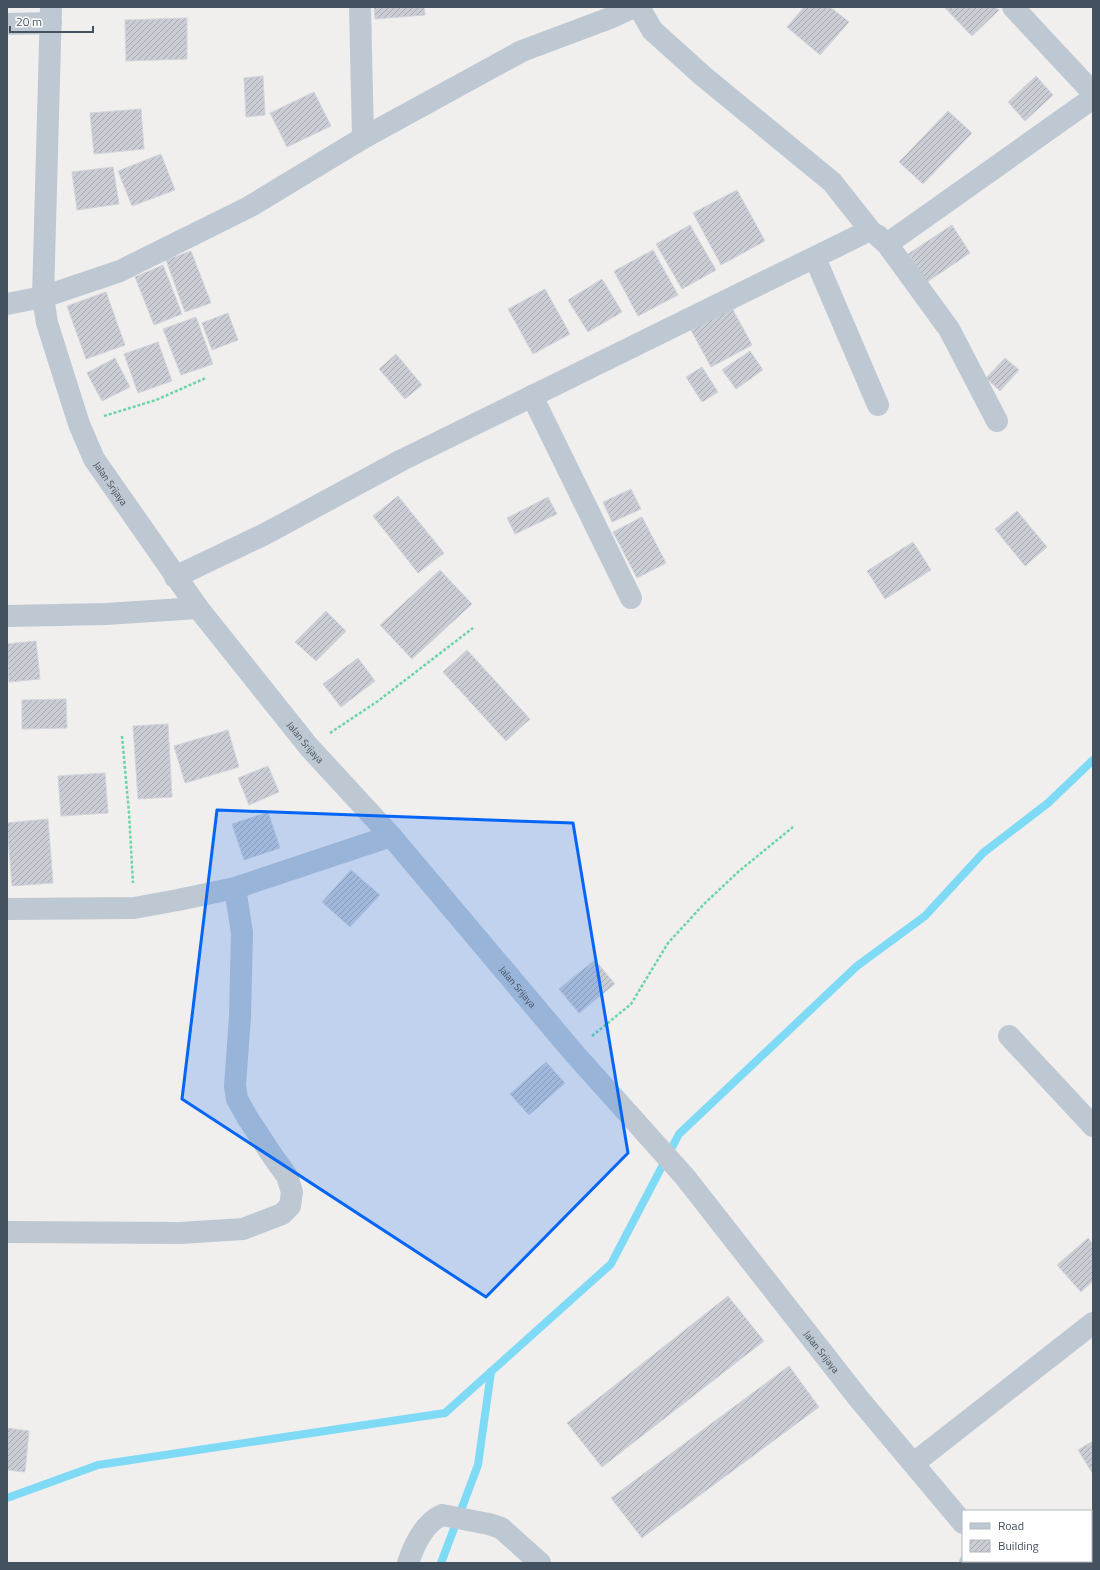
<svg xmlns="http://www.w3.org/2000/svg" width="1100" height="1570" font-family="'Titillium Web',sans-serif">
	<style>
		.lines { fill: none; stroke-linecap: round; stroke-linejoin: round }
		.stream { stroke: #7fdaf6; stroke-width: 8 }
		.building { fill: url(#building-hatch); stroke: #d1d4db }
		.path { stroke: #6bd6a5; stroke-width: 2.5; stroke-dasharray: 3 2; stroke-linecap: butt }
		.minor { stroke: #bdc8d2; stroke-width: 22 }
		.marked { fill: #0465f6; fill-opacity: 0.2; stroke: #0465f6; stroke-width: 3; stroke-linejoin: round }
		.labels { text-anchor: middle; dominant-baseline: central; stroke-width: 3; stroke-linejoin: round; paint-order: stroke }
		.street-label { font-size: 10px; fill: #44515e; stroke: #fff }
	</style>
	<defs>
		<pattern id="building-hatch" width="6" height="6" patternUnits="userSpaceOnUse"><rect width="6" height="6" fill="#cacdd4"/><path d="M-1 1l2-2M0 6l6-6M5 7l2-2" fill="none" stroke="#a6a9af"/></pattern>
	</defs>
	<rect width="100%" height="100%" fill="#f1eeee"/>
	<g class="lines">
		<!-- stream -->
		<g class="stream">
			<polyline points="7,1498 98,1465 445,1413 611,1264 679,1134 857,966 925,916 983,853 1048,803 1093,760"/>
			<polyline points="441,1563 478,1465 491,1372"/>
		</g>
	</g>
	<!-- building -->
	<g class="building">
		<polygon points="374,7 424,7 425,15 375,19"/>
		<polygon points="804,7 830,7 849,22 820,55 787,27"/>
		<polygon points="944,7 995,7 999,10 972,36"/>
		<polygon points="187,18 187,59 126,61 125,20"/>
		<polygon points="263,76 265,115 246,117 244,78"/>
		<polygon points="1036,76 1053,95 1025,121 1008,102"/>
		<polygon points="314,92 331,126 287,147 270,113"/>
		<polygon points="141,109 144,149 94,154 90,113"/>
		<polygon points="948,111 972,133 923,184 899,162"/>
		<polygon points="161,154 175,190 132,206 118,171"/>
		<polygon points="113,167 119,204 77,210 72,172"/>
		<polygon points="737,190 765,241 721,265 693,213"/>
		<polygon points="690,225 716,270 682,289 656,244"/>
		<polygon points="952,225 970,253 927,282 908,254"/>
		<polygon points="653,250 678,295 638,316 614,271"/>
		<polygon points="191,251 211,303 185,312 166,260"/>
		<polygon points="163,265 182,314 154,325 135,277"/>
		<polygon points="602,279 622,312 588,332 568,300"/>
		<polygon points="545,289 570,334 533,354 508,309"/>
		<polygon points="106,292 125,345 86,359 67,306"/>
		<polygon points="732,308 752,345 711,367 691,330"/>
		<polygon points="228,313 238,340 212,350 202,323"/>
		<polygon points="196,317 213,364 181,375 163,329"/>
		<polygon points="158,342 172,381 138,393 124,354"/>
		<polygon points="750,351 763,370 736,389 722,370"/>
		<polygon points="396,354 422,385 405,399 379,369"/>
		<polygon points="115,358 130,387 102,401 87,373"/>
		<polygon points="1005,358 1019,370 1000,391 986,378"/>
		<polygon points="702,367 718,392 702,402 686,377"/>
		<polygon points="631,489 641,509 612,522 603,502"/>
		<polygon points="398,496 444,553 418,573 373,516"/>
		<polygon points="548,497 557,514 515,534 507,518"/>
		<polygon points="1017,511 1047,547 1025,566 995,529"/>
		<polygon points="642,517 666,563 637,578 613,532"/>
		<polygon points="913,542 931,570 885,599 867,571"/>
		<polygon points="440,570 472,604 412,659 380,625"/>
		<polygon points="326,611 346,631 316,661 295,642"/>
		<polygon points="36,641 40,679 9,682 7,644"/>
		<polygon points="467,650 530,719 506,741 443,672"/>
		<polygon points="358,658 375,681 341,707 323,684"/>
		<polygon points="66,699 67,728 22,729 22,700"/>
		<polygon points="168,724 172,797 138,799 133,726"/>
		<polygon points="228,730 239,767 185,783 174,746"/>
		<polygon points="268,766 279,792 249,805 238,778"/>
		<polygon points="105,773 108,813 61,816 58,776"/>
		<polygon points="268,812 280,848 244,860 232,824"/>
		<polygon points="48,819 53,883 12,886 7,823"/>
		<polygon points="351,870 380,895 350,927 322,902"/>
		<polygon points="595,960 615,984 579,1013 559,989"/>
		<polygon points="546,1062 565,1083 529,1115 510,1094"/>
		<polygon points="1088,1238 1093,1244 1093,1281 1081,1292 1057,1265"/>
		<polygon points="728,1296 764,1341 602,1467 567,1423"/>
		<polygon points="789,1366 819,1407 642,1538 611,1498"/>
		<polygon points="7,1428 29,1431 25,1472 7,1470"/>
		<polygon points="1093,1441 1093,1474 1078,1450"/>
	</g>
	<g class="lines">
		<!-- path -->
		<g class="path">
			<polyline points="104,416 156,400 206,378"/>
			<polyline points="330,733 378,701 473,628"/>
			<polyline points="122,736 129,813 133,883"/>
			<polyline points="592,1036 631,1004 668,943 703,905 738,872 793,827"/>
		</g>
		<!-- minor -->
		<g class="minor">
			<path id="s1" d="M51 7 43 297 47 323 79 424 94 459 198 608 309 747 391 836 573 1052 685 1177 859 1399 963 1523"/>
			<polyline points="360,7 363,138"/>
			<polyline points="1013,7 1093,93"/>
			<polyline points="7,24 51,23"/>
			<polyline points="877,235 887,244 949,329 997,421"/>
			<polyline points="887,244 1093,98"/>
			<polyline points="815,258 878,405"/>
			<polyline points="7,304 43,297 120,271 249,207 363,138 522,51 610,18 634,7"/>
			<polyline points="532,396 631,598"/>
			<polyline points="175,577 265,534 402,460 870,230 832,182 703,76 652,30 639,7"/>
			<polyline points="7,616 106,614 198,608"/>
			<polyline points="7,909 134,908 178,900 235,888 391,836"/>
			<polyline points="1009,1036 1093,1126"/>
			<polyline points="7,1232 180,1233 243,1229 282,1214 290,1206 292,1192 287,1176 274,1158 247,1117 237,1099 235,1086 240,1017 242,933 235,888"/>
			<polyline points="914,1463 1093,1323"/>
			<polyline points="994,1561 996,1563"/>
			<path d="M408 1563C414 1545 424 1523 442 1515L489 1524 501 1528 540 1563"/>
			<polyline points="970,1563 973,1561"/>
		</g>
	</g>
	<!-- marked area -->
	<path class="marked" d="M217 810 573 823 628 1153 486 1297 182 1099Z"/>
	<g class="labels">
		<!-- street labels -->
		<g class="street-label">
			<text stroke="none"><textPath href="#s1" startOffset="490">Jalan Srijaya</textPath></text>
			<text stroke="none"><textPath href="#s1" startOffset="814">Jalan Srijaya</textPath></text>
			<text stroke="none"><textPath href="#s1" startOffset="1138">Jalan Srijaya</textPath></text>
			<text stroke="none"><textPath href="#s1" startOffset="1613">Jalan Srijaya</textPath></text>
		</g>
	</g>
	<!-- border -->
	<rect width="1100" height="1570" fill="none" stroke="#44515e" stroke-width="16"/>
	<!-- legend -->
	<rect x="962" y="1510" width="130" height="52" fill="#ffffff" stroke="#b4b9bf"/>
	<rect x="970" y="1523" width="20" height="6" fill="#bdc8d2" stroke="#b4b9bf"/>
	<text x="998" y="1530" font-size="12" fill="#44515e">Road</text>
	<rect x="970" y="1540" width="20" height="12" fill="url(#building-hatch)" stroke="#b4b9bf"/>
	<text x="998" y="1550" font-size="12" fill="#44515e">Building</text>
	<!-- scale -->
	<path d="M10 26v6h83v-6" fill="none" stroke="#44515e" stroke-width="2"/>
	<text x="16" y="26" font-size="12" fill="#44515e" stroke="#ffffff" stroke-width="3" paint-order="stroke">20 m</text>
</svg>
